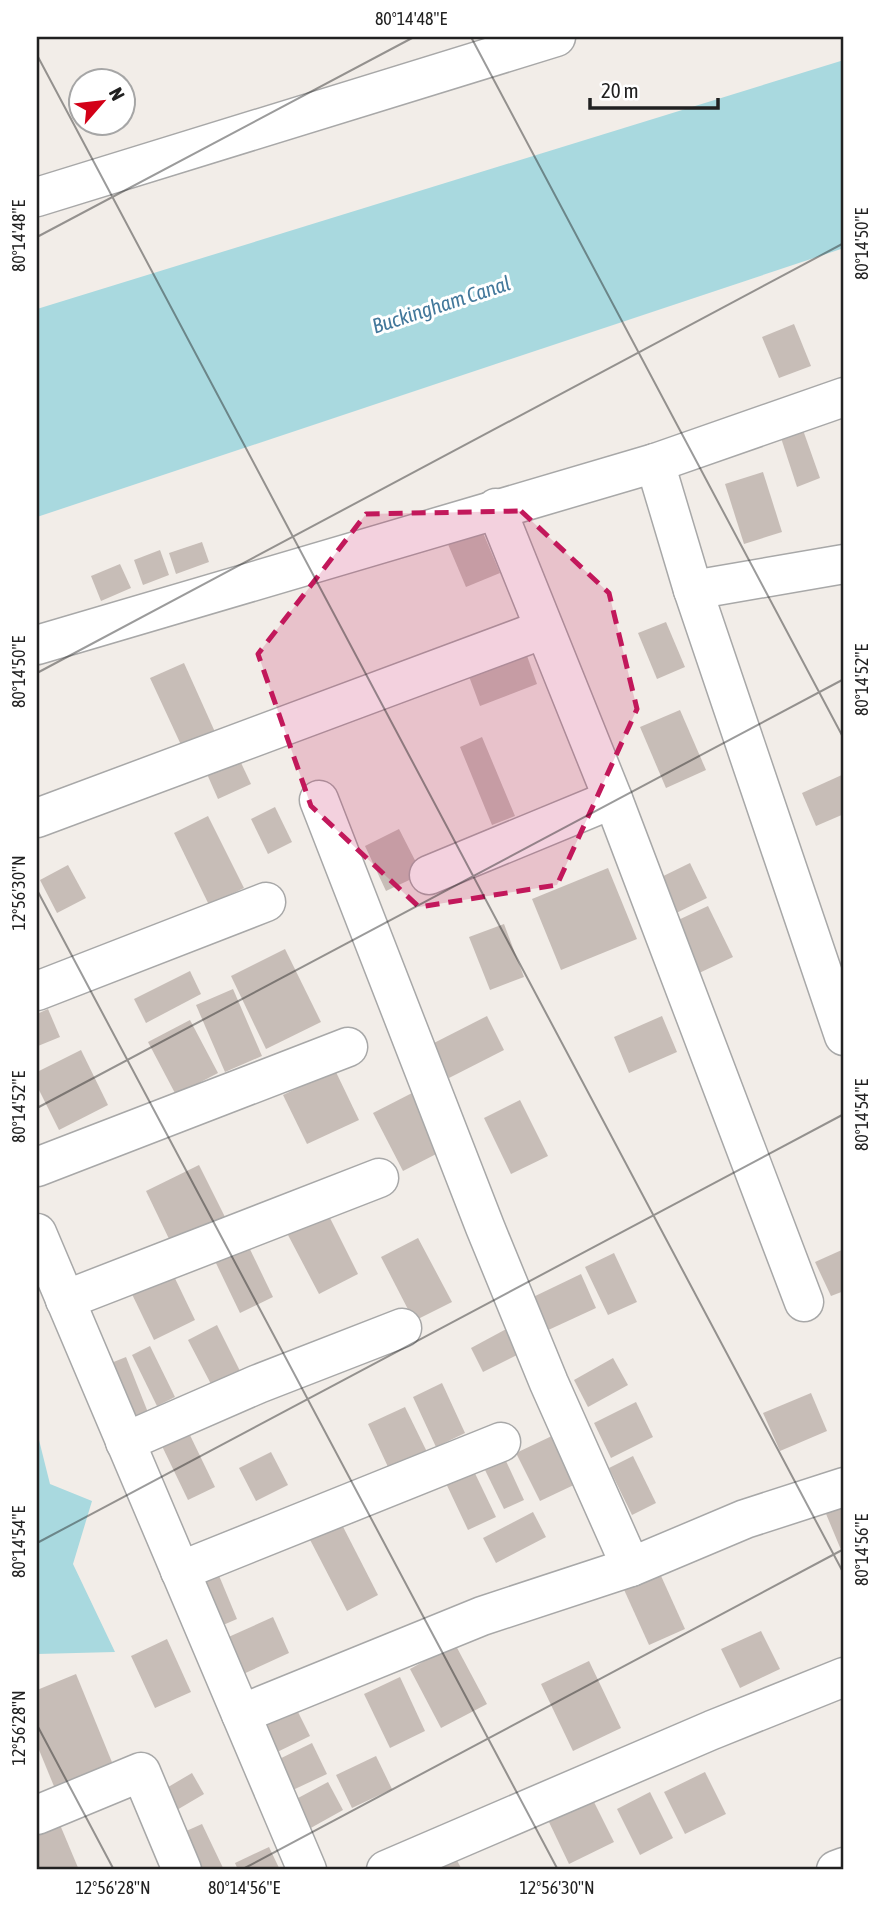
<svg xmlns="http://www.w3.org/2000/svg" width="881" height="1907" font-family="'Asap Condensed',sans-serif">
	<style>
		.water { fill: #a9d9df }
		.building { fill: #c7bdb7 }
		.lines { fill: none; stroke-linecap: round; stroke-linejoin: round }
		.minor-casing { stroke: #a8a8a8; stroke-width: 41 }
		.minor { stroke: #fff; stroke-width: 38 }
		.marked { fill: #c2185b; fill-opacity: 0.2; stroke: #c2185b; stroke-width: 5; stroke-dasharray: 14 9; stroke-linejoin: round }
		.ticks { fill: none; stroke: #212121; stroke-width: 2; stroke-opacity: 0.45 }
		.labels { text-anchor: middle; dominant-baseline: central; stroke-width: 6; stroke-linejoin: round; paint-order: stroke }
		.water-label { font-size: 21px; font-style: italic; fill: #43789b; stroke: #fff }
		.neatline { fill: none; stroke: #212121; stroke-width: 2.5 }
		.ticks-label { font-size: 18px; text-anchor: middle; fill: #212121 }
	</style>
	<rect width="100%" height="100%" fill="#f2ede8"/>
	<!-- water -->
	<g class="water">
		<polygon points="844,60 844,248 37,517 37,309"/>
		<polygon points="37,1432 50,1484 92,1501 73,1564 115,1652 37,1654"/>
	</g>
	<!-- building -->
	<g class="building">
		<polygon points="794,324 811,366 779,378 762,337"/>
		<polygon points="803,430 820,478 797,487 781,438"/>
		<polygon points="763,472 782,532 744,544 725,484"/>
		<polygon points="481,528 500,573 466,587 447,542"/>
		<polygon points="202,542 209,562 176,574 169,553"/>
		<polygon points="160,550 169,575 143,585 134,560"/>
		<polygon points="120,564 131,588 101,601 91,576"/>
		<polygon points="666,622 685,667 657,679 638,633"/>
		<polygon points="525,650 537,684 480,706 467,671"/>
		<polygon points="184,663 215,732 182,747 150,678"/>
		<polygon points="680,710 706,770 666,788 640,727"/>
		<polygon points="482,737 515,816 492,825 460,747"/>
		<polygon points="235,750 251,784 218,799 203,765"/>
		<polygon points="844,774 844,814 816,826 802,793"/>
		<polygon points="275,807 292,842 268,854 251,819"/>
		<polygon points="208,816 244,888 209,905 174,833"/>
		<polygon points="399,829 422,874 386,891 365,846"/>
		<polygon points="690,863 707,898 664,919 647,884"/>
		<polygon points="68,865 86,898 57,913 40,880"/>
		<polygon points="608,868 637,939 561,970 532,899"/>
		<polygon points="708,906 733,957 697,974 672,923"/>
		<polygon points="504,924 524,977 490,990 469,937"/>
		<polygon points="285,949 321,1022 266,1049 231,976"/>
		<polygon points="190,971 201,994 146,1023 134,999"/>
		<polygon points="233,989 262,1056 225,1072 196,1005"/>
		<polygon points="48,1009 60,1037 38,1046 37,1014"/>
		<polygon points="487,1016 504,1050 449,1078 432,1044"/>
		<polygon points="662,1016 677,1052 629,1073 614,1037"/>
		<polygon points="190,1020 218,1073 176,1095 148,1042"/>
		<polygon points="81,1050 108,1105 59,1130 37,1086 37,1072"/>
		<polygon points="335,1070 359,1120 307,1144 283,1095"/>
		<polygon points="414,1092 444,1150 403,1171 373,1113"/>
		<polygon points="520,1100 548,1156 511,1174 484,1118"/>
		<polygon points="199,1165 225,1217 171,1243 146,1191"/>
		<polygon points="328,1214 358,1274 319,1294 288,1235"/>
		<polygon points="418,1238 452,1302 414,1321 381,1257"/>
		<polygon points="247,1243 273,1297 240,1313 214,1259"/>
		<polygon points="844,1249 844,1291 831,1296 815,1262"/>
		<polygon points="614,1253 637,1302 608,1315 585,1267"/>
		<polygon points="171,1270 195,1320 154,1340 130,1290"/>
		<polygon points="581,1274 596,1308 544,1332 529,1299"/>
		<polygon points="519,1322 531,1348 483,1372 471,1348"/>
		<polygon points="217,1325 240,1371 212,1386 188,1340"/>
		<polygon points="150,1346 175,1397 157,1406 132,1355"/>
		<polygon points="126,1357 149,1415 124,1425 101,1367"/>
		<polygon points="613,1358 628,1385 588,1407 574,1380"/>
		<polygon points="442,1383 465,1433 436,1447 413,1397"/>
		<polygon points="811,1393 827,1431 780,1451 763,1413"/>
		<polygon points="636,1402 653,1437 611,1458 594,1423"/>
		<polygon points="405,1407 427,1452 389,1469 368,1424"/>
		<polygon points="188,1431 215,1487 188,1500 161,1444"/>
		<polygon points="554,1435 578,1483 540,1501 516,1453"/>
		<polygon points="271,1452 288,1485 256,1501 239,1468"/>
		<polygon points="633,1456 656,1503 632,1515 609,1468"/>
		<polygon points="506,1461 524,1500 504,1509 485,1470"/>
		<polygon points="470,1463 496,1517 468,1530 443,1477"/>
		<polygon points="844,1500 844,1557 824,1509"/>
		<polygon points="533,1512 546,1537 496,1563 483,1538"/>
		<polygon points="337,1515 378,1595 347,1611 306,1532"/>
		<polygon points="215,1566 237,1619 207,1632 185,1578"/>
		<polygon points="657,1567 685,1629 649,1645 621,1583"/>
		<polygon points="273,1617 289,1653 241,1675 224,1639"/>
		<polygon points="761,1631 780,1669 740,1688 721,1649"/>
		<polygon points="167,1639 191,1692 155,1708 131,1656"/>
		<polygon points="455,1644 487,1704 441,1728 410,1669"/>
		<polygon points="589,1661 621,1728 573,1751 541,1684"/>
		<polygon points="76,1674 116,1772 58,1796 37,1745 37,1690"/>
		<polygon points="400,1677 425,1731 390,1748 364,1694"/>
		<polygon points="293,1702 310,1736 267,1757 250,1724"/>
		<polygon points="312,1743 327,1774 280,1796 265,1766"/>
		<polygon points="376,1756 392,1789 352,1808 336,1775"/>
		<polygon points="705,1772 726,1814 685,1834 664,1792"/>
		<polygon points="192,1773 204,1794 170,1814 158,1793"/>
		<polygon points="328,1782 343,1810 300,1834 285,1805"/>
		<polygon points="650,1792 673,1838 640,1855 617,1809"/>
		<polygon points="592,1798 614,1842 569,1864 548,1820"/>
		<polygon points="58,1820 79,1870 37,1870 37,1829"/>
		<polygon points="202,1824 224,1870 191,1870 175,1836"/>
		<polygon points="449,1845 462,1870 400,1870"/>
		<polygon points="269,1847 280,1870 238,1870 235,1863"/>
	</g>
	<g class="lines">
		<!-- minor casing -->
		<g class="minor-casing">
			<g id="minor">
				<polyline points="37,197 556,37"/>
				<polyline points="655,463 693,590 844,1036"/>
				<polyline points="496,508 613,799 804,1302"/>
				<polyline points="693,590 844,564"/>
				<polyline points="37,645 655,463 844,397"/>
				<polyline points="319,800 485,1227 549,1383 631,1567"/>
				<polyline points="37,818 544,629"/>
				<polyline points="429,875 613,799"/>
				<polyline points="37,991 266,902"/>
				<polyline points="37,1167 348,1047"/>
				<polyline points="37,1233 307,1870"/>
				<polyline points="65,1300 379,1178"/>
				<polyline points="125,1442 258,1384 402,1328"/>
				<polyline points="180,1571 501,1442"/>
				<polyline points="241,1714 482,1616 631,1567 745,1519 844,1487"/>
				<polyline points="37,1815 141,1772 182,1870"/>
				<polyline points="386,1870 712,1730 844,1677"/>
				<polyline points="836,1870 844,1867"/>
			</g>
		</g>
		<!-- minor -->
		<use href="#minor" class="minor"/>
	</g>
	<!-- marked area -->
	<path class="marked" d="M521 511 609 593 637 709 557 885 419 907 311 806 258 654 366 514Z"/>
	<!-- ticks -->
	<path class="ticks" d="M471 37 844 739M37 55 844 1574M37 237 414 37M37 673 844 243M37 890 558 1870M37 1108 844 679M37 1543 844 1114M37 1725 114 1870M241 1870 844 1549"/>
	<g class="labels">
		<!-- water labels -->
		<g class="water-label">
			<text transform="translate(441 304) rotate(-18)">Buckingham Canal</text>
		</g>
	</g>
	<!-- border -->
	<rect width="881" height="1907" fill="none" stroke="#ffffff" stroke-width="77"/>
	<!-- north arrow -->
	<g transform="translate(102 102) rotate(62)"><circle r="33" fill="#ffffff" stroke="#a6a6a6" stroke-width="2"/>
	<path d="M0-5L12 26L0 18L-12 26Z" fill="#d30017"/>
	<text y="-10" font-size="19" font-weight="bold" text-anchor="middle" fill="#212121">N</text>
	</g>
	<!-- scale -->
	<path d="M590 98v10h128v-10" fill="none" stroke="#212121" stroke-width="3.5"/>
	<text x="601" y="98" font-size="21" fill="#212121" stroke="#ffffff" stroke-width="5" paint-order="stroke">20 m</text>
	<rect x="38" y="38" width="804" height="1830" class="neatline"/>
	<g class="ticks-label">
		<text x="411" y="25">80°14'48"E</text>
		<text transform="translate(19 236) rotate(-90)" y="6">80°14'48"E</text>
		<text transform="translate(862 244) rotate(-90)" y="6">80°14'50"E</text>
		<text transform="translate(19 672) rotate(-90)" y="6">80°14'50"E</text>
		<text transform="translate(862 680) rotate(-90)" y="6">80°14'52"E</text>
		<text transform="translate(19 893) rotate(-90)" y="6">12°56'30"N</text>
		<text transform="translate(19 1107) rotate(-90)" y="6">80°14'52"E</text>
		<text transform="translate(862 1115) rotate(-90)" y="6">80°14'54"E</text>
		<text transform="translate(19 1542) rotate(-90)" y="6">80°14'54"E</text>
		<text transform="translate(862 1550) rotate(-90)" y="6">80°14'56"E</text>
		<text transform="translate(19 1728) rotate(-90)" y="6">12°56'28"N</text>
		<text x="113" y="1894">12°56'28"N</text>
		<text x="244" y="1894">80°14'56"E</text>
		<text x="557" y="1894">12°56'30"N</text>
	</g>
</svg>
